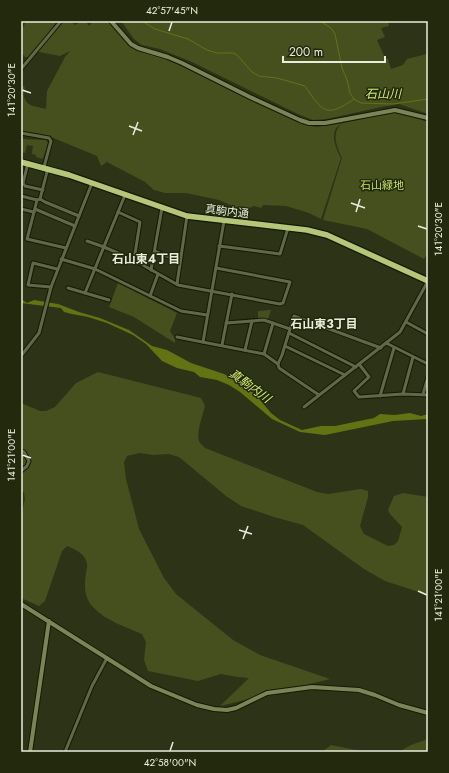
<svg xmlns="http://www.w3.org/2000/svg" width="449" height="773" font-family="Jost,'Noto Sans JP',sans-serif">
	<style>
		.green { fill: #46501f }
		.water { fill: #637314 }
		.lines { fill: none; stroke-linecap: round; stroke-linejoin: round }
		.stream { stroke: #637314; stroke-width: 1 }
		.street-casing { stroke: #151a00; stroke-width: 5 }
		.secondary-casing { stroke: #151a00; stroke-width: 6 }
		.highway-casing { stroke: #151a00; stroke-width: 8 }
		.street { stroke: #606849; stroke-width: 3 }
		.secondary { stroke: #7a8458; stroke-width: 4 }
		.highway { stroke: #b5c67b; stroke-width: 5.5 }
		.ticks { fill: none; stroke: #e9eedc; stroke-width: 1.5 }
		.labels { text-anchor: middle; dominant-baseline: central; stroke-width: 3; stroke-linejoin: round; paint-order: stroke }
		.park-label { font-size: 11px; fill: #c7e06b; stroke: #23290c }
		.street-label { font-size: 11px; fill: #e9eedc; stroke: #23290c }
		.water-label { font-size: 12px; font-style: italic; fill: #d2ec77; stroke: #23290c }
		.neighbourhood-label { font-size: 12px; font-weight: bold; fill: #e9eedc; stroke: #23290c }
		.neatline { fill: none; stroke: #e9eedc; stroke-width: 1.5 }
		.ticks-label { font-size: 10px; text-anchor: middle; fill: #e9eedc }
	</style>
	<rect width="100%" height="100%" fill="#2c3316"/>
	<!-- green -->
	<g class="green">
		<path d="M26 21H57L53 27 55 30 64 21H70L75 25 82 21H86L89 26 93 21H109L130 47 137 51 161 57 177 64 304 125 317 127 343 123 392 112 412 117 428 122V253L424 259 367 229 323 220 342 158C337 147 331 134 341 124 328 131 336 149 341 158L321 219 309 213 286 206 263 205 261 208 254 206 247 209 244 207H235L219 200 186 193H165L154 190 145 182 107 162 101 166 97 156 51 137 21 131V88L24 86 25 88C21 95 26 104 33 106 37 107 42 108 46 109L47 91 65 57 70 51 60 56 34 51 28 57H25L21 52V29L24 26Z"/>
		<polygon points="121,21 388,21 389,26 381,28 385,37 377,40 385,58 388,59 391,69 403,65 407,59 427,54 428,114 399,104 381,107 327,119 313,120 300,115 192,62 160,49 142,45 134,39"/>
		<polygon points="21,139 46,140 48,143 43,159 36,157 36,155 32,154 33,146 27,145 25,153 21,152"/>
		<polygon points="118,283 177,313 170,331 175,339 175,343 134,317 109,307"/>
		<polygon points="271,310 268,319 258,318 258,311"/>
		<path d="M98 372 201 398 205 406C203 414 196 433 199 441 200 443 203 446 205 448L317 492 328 494 361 489 368 491V497L360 526 364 534 388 546 394 545 398 541 402 527 390 514 388 510 394 496 403 493 428 497V595L385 581 364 569 303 525 274 517 241 506 226 496 179 457 169 454 153 455 140 453 127 456 124 462 126 479 139 529 164 578 176 594 233 640 260 655 330 679 220 706 249 678 238 677 221 674 198 681 148 671 144 660 146 642 142 634C126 627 106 621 93 607 84 597 84 586 86 573 86 570 88 566 87 564 86 554 75 549 67 546L62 551 45 601 39 606 21 598V517L25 499 24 493 21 489V403L40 411H46L55 407 76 383Z"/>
		<polygon points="428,739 428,752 399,752 411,745"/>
		<polygon points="331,745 366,752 322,752"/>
	</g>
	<!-- water -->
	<polygon class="water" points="21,299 27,303 34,300 58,304 79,312 100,318 124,328 129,330 152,346 167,350 191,363 224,374 235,380 255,394 271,413 280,420 302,430 321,426 335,426 374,418 380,414 395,415 410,413 421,416 428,414 428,419 393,421 325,435 300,432 272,419 240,392 229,385 217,380 200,377 194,372 177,368 162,361 146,344 133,335 107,323 88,317 72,314 64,312 61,308 21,303"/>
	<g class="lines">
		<!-- stream -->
		<g class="stream">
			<path d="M142 21 155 29 188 39 207 50 217 53H234L238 56 252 72 259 76 277 78 305 86C322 111 326 119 354 99"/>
			<polyline points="320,21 331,28 335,34 342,68 347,80 350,93 354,99 361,103 393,104 428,99"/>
		</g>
		<!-- street casing -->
		<g class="street-casing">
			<g id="street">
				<polyline points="21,69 61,21"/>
				<polyline points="21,133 49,138 51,141 44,167"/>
				<polyline points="28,163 23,183 25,186 43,190"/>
				<polyline points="21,196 37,200"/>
				<polyline points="40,199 45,202 79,216"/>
				<polyline points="21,209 34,212 27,239 66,248"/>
				<polyline points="35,209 75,226"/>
				<polyline points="34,212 37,200 40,199 48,168"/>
				<polyline points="118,212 140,222 134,260"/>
				<polyline points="87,241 104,247 134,260 178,285 280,304 283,303 290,282 216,268"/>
				<polyline points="219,246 280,254 288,228"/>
				<polyline points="155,251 180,262"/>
				<polyline points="61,259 95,269 181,311 207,315"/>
				<polyline points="151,270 162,208"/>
				<polyline points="177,284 187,216"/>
				<polyline points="51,287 28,285 33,263 57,269"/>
				<polyline points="68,288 109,300"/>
				<polyline points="85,293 125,195"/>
				<polyline points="150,296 158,274"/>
				<polyline points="406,322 428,334"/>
				<polyline points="226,323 264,320 290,329"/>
				<polyline points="289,333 356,367"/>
				<polyline points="177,337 264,354 278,364 279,368 319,395"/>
				<polyline points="203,342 224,221"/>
				<polyline points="386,343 428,364"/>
				<polyline points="222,345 232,294"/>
				<polyline points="285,346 345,375"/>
				<polyline points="245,350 252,321"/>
				<polyline points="264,354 273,323"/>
				<polyline points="21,356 39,333 51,287 92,183"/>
				<polyline points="278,364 282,355 294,316 381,348"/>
				<polyline points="359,364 369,377 354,391 359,397 403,394 428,395"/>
				<polyline points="403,394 413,357"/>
				<polyline points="423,394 428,377"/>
				<polyline points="380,396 394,348"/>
				<polyline points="304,407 400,332 428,281"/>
				<polyline points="21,451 24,452 29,461 27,466 21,471"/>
				<polyline points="65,752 92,686 107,658"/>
			</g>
		</g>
		<!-- secondary casing -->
		<g class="secondary-casing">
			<g id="secondary">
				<polyline points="111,21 131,44 138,48 168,57 182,63 250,97 300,120 309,123 325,123 395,110 428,118"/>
				<polyline points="21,604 151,686 197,705 214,709 227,710 236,708 267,693 312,687 359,690 375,695 399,705 428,713"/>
				<polyline points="30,752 49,621"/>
			</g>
		</g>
		<!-- highway casing -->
		<g class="highway-casing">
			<polyline id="highway" points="21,162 69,175 187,216 307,230 327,235 428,281"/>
		</g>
		<!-- street -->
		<use href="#street" class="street"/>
		<!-- secondary -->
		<use href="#secondary" class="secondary"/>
		<!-- highway -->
		<use href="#highway" class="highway"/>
	</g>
	<!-- ticks -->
	<path class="ticks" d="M169 31 172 22M22 90 31 93M129 126 142 131M133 135 138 122M351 203 365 208M356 212 360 199M418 226 427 229M22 455 31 458M239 530 252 534M243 539 248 526M418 591 427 595M170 751 173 742"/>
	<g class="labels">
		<!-- park labels -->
		<g class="park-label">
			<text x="382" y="185">石山緑地</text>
		</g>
		<!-- street labels -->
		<g class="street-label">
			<text transform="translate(227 211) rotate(7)">真駒内通</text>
		</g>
		<!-- water labels -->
		<g class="water-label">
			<text x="383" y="94">石山川</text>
			<text transform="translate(250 386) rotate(36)">真駒内川</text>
		</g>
		<!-- neighbourhood labels -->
		<g class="neighbourhood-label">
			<text x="146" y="259">石山東4丁目</text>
			<text x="324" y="324">石山東3丁目</text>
		</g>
	</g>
	<!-- border -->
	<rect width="449" height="773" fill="none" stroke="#23290c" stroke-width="44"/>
	<!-- scale -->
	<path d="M283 56v6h102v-6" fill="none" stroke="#e9eedc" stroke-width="2"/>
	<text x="289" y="56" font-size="12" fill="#e9eedc" stroke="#23290c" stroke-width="3" paint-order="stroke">200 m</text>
	<rect x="22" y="22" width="405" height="729" class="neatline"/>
	<g class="ticks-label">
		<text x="172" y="14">42°57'45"N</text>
		<text transform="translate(11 90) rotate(-90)" y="4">141°20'30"E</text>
		<text transform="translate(438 229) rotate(-90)" y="4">141°20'30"E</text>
		<text transform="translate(11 455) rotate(-90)" y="4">141°21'00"E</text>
		<text transform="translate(438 595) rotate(-90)" y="4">141°21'00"E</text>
		<text x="170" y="766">42°58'00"N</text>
	</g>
</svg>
